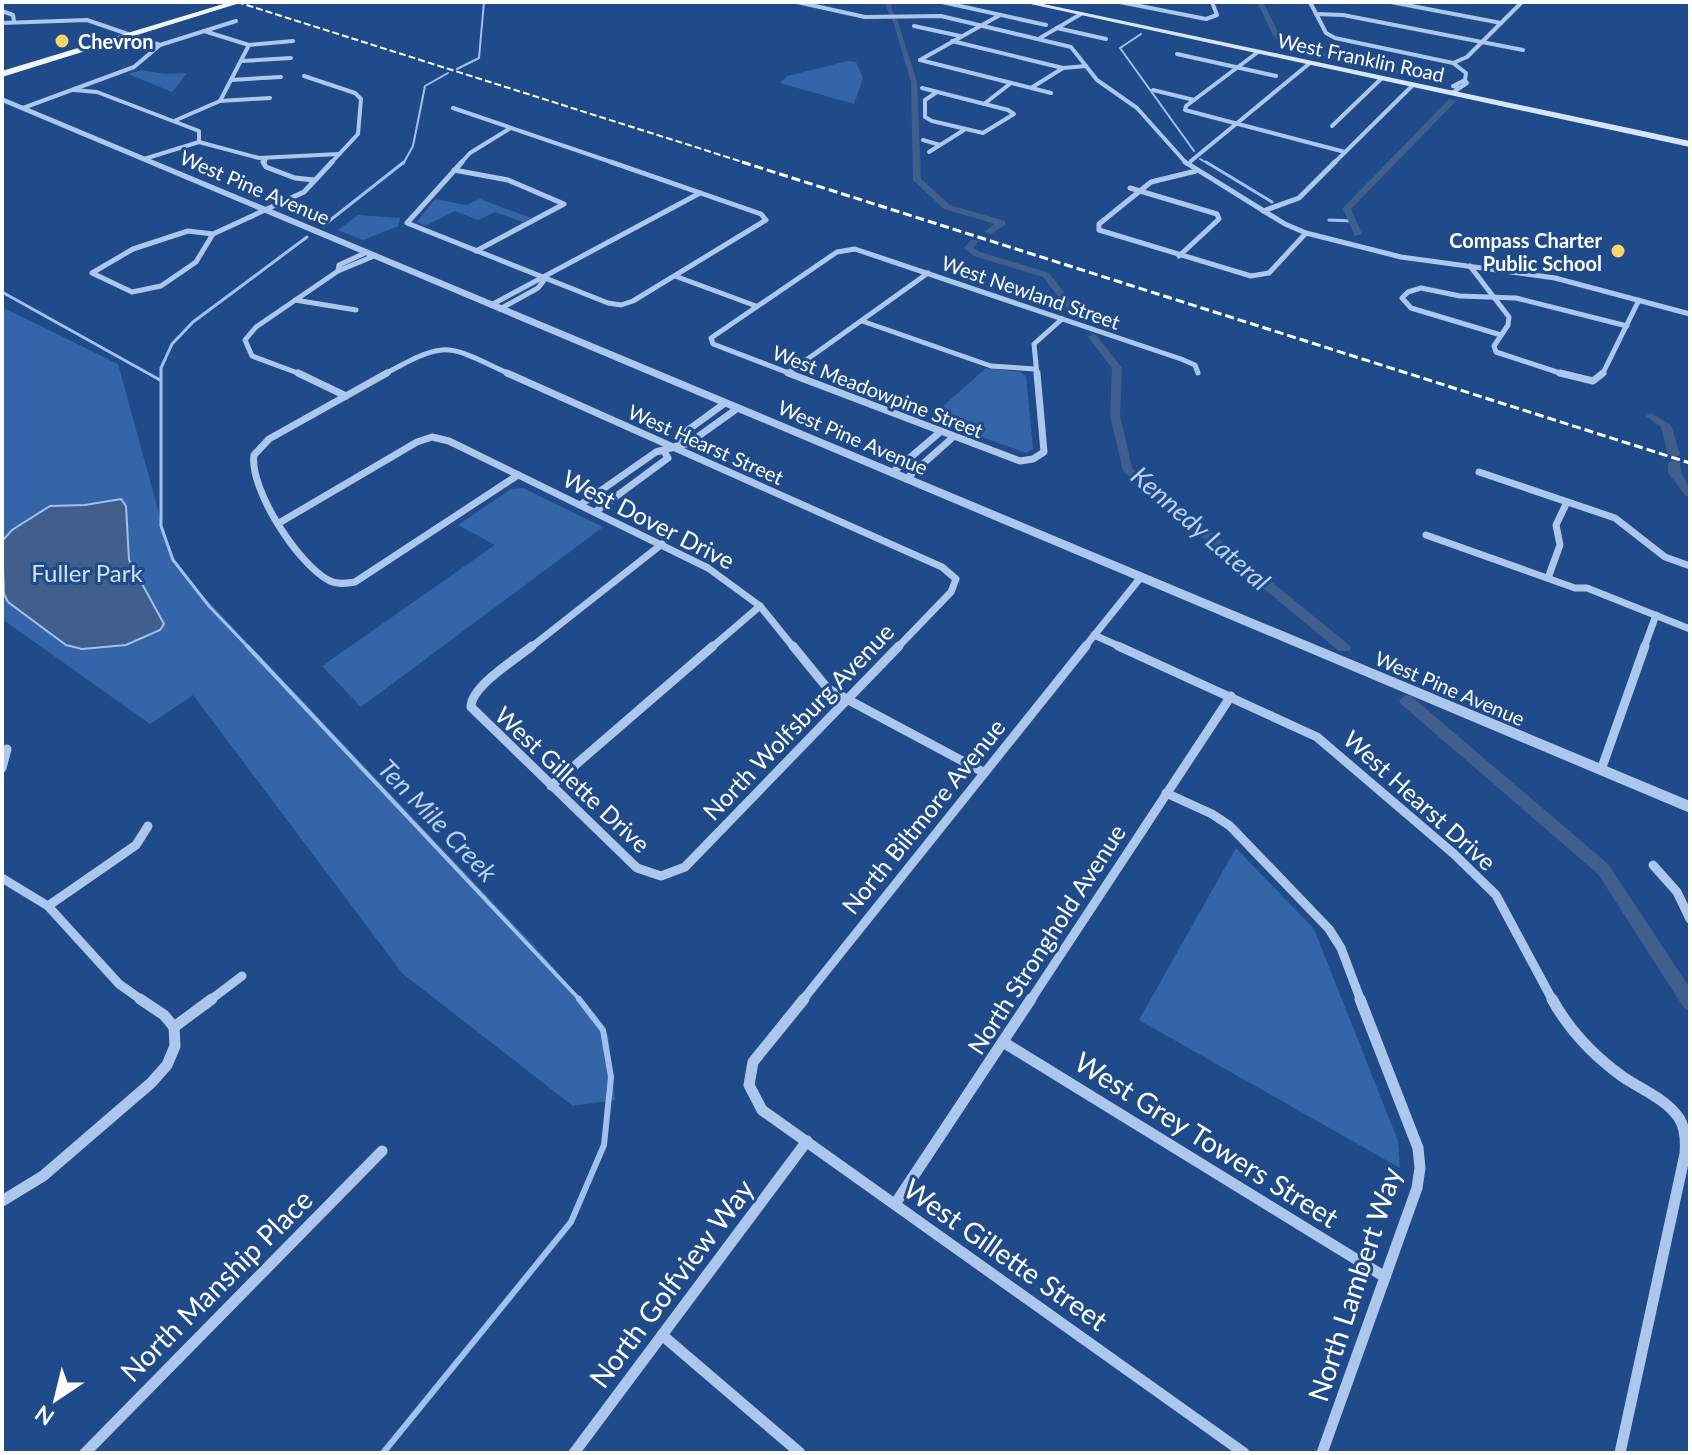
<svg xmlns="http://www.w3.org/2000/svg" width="1692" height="1455" font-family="Lato,sans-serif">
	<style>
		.green { fill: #3365a8 }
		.water { fill: #405f8d; stroke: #a0c1ed; stroke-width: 2 }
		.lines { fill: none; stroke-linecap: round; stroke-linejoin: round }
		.stream-far3 { stroke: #a0c1ed; stroke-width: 2 }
		.stream-far2 { stroke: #a0c1ed; stroke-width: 3 }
		.stream-far1 { stroke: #a0c1ed; stroke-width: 4 }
		.stream { stroke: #a0c1ed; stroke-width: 6 }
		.canal { fill: #405f8d; fill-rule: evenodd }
		.minor-far4 { stroke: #acc7eb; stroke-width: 4 }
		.minor-far3 { stroke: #acc7eb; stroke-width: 5 }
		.minor-far2 { stroke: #acc7eb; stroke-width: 7 }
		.minor-far1 { stroke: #acc7eb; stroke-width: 9 }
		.minor { stroke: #acc7eb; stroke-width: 11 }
		.tertiary { fill: #acc7eb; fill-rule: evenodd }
		.secondary { fill: #d8e5f9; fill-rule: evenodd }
		.primary { fill: #f1f6fe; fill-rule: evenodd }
		.rail-far1 { stroke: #fff; stroke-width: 2; stroke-dasharray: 7 3; stroke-linecap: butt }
		.rail { stroke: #fff; stroke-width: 3; stroke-dasharray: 9 4; stroke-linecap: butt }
		.poi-dot { fill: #f9d46c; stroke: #204b8a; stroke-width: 3 }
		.labels { text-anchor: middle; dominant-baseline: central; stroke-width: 6; stroke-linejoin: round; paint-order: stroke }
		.far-poi-label { font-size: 20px; font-weight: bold; fill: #fff; stroke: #204b8a; text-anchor: start }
		.far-street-label { font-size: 20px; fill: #fff; stroke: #204b8a }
		.street-label { font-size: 24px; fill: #fff; stroke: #204b8a }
		.park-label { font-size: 24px; fill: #d1e2f8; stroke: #204b8a }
		.water-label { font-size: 26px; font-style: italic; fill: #b8d1f2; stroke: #204b8a }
		.near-street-label { font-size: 28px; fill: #fff; stroke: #204b8a }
	</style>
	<rect width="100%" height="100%" fill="#204b8a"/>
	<!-- green -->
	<g class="green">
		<polygon points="848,61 856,62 863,78 854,104 780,83 787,76"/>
		<polygon points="141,70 165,74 187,73 172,92 128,74"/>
		<polygon points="435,199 466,205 480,199 531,218 523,222 495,212 478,220 455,211 425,226 417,222"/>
		<polygon points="358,215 400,218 398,226 363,240 338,230"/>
		<polygon points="2,307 118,364 173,564 542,954 608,1034 615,1100 573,1106 403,974 193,695 150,724 2,619"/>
		<polygon points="986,368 1020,372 1026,376 1033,449 1026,453 930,418"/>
		<polygon points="523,488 603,527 361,707 322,666 495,545 458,525 511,489"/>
		<polygon points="1236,848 1314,929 1398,1141 1400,1168 1139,1020"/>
	</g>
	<!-- water -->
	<polygon class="water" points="121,499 126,506 129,560 164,624 160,630 126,645 82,649 66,645 8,602 4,594 2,541 12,530 50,506 85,505"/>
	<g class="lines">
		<!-- stream-far3 -->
		<g class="stream-far3">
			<polyline points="1141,34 1120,48 1194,151"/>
			<polyline points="457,69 479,58 484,2"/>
			<polyline points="1200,159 1209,164"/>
			<polyline points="403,164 413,146 425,86 448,73"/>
		</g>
		<!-- stream-far2 -->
		<g class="stream-far2">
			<polyline points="1206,162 1272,202"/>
			<polyline points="1329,220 1353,221"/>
			<polyline points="324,225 404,162"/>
			<polyline points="2,292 160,380"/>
			<polyline points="249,648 209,606 173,560 161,526 161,368 172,344 193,322 307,237"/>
		</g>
		<!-- stream-far1 -->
		<polyline class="stream-far1" points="247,646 581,1001"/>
		<!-- stream -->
		<polyline class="stream" points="383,1453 571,1222 604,1145 611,1077 603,1030 579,999"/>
		<!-- canal -->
		<g class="canal">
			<polygon points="884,2 890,2 894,15 890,15"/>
			<polygon points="1257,2 1263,2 1280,36 1290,45 1423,76 1420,78 1286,47 1274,37"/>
			<polygon points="892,18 897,19 917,82 921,179 950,205 1005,221 1005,225 991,234 984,232 995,224 944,209 913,180 911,82"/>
			<polygon points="1449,99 1456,101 1351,209 1362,234 1355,236 1343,209 1344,207"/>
			<polygon points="972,239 979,241 973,248 980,252 1049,273 1080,313 1080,317 1074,317 1043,277 974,256 964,248"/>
			<polygon points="1093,334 1096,335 1122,368 1120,416 1132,468 1349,645 1351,648 1349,651 1339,651 1123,471 1110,416 1112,368 1088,337"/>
			<polygon points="1651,413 1671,425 1680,454 1678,456 1674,457 1668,454 1661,427 1646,416"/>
			<path d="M1674 460 1680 463C1680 479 1690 480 1690 497L1686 496 1668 473V463Z"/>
			<polygon points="1406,695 1411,696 1608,864 1690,988 1690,1011 1684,1008 1598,874 1401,704 1399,700"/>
		</g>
		<!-- minor-far4 -->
		<g class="minor-far4">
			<polyline points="797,2 865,17 941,16 1071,47 1097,80 1137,108 1187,164"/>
			<polyline points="942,2 1046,25"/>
			<polyline points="1120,2 1206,19 1217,15 1212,2"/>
			<polyline points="1310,2 1326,33 1335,38 1453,63"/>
			<polyline points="1391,2 1501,23"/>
			<polyline points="2,11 13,15 14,21"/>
			<polyline points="1316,14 1343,15 1523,50"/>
			<polyline points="2,23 87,20 160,45"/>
			<polyline points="914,26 960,36"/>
			<polyline points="1057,28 1106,39"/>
			<polyline points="204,31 249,45"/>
			<polyline points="1040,38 1081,14"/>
			<polyline points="952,41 1063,68"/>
			<polyline points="249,45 293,41"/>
			<polyline points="1258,52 1186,106 1185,110 1345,152"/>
			<polyline points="1177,54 1276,76"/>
			<polyline points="920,60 1051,93"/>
			<polyline points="920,60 1000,15"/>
			<polyline points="242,61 291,58"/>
			<polyline points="304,76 355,93 361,99 358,134 330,164"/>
			<polyline points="231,80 281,77"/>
			<polyline points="1465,80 1466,73 1453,63 1467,57 1522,2"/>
			<polyline points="922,88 1008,110 1014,114 983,133 932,121 925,117 925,100 937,92"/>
			<polyline points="1031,88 1063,68 1086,66"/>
			<polyline points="74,90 97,92 199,131 199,142"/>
			<polyline points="1153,90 1194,100"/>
			<polyline points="1452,93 1467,83 1465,80 1453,86 1458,87"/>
			<polyline points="220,101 270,98"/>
			<polyline points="984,104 1011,83"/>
			<polyline points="23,108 134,67 160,45 236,21"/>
			<polyline points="453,108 617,164"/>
			<polyline points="174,121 220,101 249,45"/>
			<polyline points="1332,126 1382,78"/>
			<polyline points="923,140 940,145"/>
			<polyline points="929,152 964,130"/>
			<polyline points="144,159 199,142 259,158 339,154"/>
			<polyline points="1191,161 1310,63"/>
			<polyline points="264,164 266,158"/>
			<polyline points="460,164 470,153 509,129"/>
			<polyline points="1333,164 1413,85"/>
		</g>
		<!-- minor-far3 -->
		<g class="minor-far3">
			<polyline points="263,162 266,167 295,178 314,180"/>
			<polyline points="462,162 407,223 608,303 621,305 633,301 766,220 761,214 611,162"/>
			<polyline points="1185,162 1285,224 1306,233 1401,257 1555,278 1690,314"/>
			<polyline points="454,170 508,180 564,204 476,251"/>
			<polyline points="1196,171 1151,182 1099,224 1099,230 1251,276 1269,273 1306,233"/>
			<polyline points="1130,188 1217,214 1219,219 1179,256"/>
			<polyline points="1263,211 1299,198 1335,162"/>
			<polygon points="188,231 213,234 196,262 161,286 132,292 92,273 133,249"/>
			<polyline points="213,234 304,192 332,162"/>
			<polyline points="365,253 339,265 338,271 374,256"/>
			<polyline points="1470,266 1509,317 1508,325 1494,346 1496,352 1566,375"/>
			<polyline points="675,276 756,306"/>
			<polyline points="295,300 356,310"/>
			<polyline points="491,305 700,193"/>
			<polyline points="500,309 538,288 545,279"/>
			<polyline points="862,321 991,366 1035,369"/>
			<polyline points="1501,335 1411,308 1402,298 1408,292 1421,288 1460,296 1516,298 1627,326"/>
			<polyline points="788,373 928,273"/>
			<polyline points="303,375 252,356 245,340 256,327 338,271"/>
			<path d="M383 375C450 338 445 345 512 375"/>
			<polyline points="794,375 713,344 711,338 837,252 855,249 1181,359 1195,365 1198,373"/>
			<polyline points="1037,375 1034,344 1062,319"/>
			<polyline points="1602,375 1639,300"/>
		</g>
		<!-- minor-far2 -->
		<g class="minor-far2">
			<polyline points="298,373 346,396"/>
			<path d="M387 373 269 439 254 455C249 489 299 566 330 581 338 585 347 583 355 582L518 475"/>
			<polyline points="507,373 942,567 956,579 951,592 897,648"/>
			<polyline points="788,373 1020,461 1033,459 1044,452 1037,373"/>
			<polyline points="1560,373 1593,381 1603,373"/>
			<polyline points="679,443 677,438 725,403"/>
			<polyline points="1479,472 1615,518 1665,557 1690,566"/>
			<polyline points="892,473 939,433"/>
			<polyline points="906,479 952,438"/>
			<polyline points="580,505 656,452 689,443 738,408"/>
			<polyline points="595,512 668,458 665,453"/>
			<polyline points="279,523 417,442 432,437 449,441 708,568 760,606 794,648"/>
			<polyline points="1426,535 1575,588 1587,588 1690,629"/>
			<polyline points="1548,578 1560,545 1556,525 1567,502"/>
			<polyline points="1094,635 1123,648"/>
			<polyline points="530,648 662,544"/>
			<polyline points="711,648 760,606"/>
			<polyline points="1084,648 1141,577"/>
			<polyline points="1644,648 1656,615"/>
		</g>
		<!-- minor-far1 -->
		<g class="minor-far1">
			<path d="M532 646C516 659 471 686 471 707L637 868 661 876 685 867 899 646"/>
			<polyline points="793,646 828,689 983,772"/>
			<polyline points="1118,646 1317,737 1454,854 1496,895 1553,1001"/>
			<polyline points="2,768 7,749"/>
			<polyline points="1601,770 1645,646"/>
			<polyline points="551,786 713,646"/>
			<polyline points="1166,793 1212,814 1230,826 1329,929 1341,948 1361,1001"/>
			<polyline points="1653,865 1677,892 1690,919"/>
			<polyline points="2,878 48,906 119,984 143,1001"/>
			<polyline points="48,906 136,845 148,826"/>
			<polyline points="209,1001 242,976"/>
			<polyline points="802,1001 1086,646"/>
			<polyline points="1030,1001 1231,696"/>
		</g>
		<!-- minor -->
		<g class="minor">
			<polyline points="140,999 164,1015 174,1027"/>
			<polyline points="804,999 753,1062 749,1085 762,1110 1244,1453"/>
			<path d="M1552 999C1569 1030 1594 1056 1623 1077 1641 1089 1666 1099 1679 1118 1686 1129 1686 1142 1685 1154L1620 1453"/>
			<polyline points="174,1027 212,999"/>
			<polyline points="1003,1042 1385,1277"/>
			<polyline points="2,1201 43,1176 151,1083 167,1065 175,1046 174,1027"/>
			<polyline points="895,1204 1031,999"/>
			<polyline points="662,1335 800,1453"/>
			<polyline points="85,1453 382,1151"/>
			<polyline points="574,1453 807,1141"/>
			<polyline points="1322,1453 1417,1188 1420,1168 1418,1148 1360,999"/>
		</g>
		<!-- tertiary -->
		<polygon class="tertiary" points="2,97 1690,801 1690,813 2,102"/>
		<!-- secondary -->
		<polygon class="secondary" points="1021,2 1034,2 1690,141 1690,147"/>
		<!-- primary -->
		<polygon class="primary" points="230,2 243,2 2,77 2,71"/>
		<!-- rail-far1 -->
		<polyline class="rail-far1" points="237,2 749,164"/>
		<!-- rail -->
		<polyline class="rail" points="742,162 1690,463"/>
	</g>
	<!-- markers -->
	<g class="poi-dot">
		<circle cx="62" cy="41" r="8"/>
		<circle cx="1618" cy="251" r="8"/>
	</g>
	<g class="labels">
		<!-- far-poi labels -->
		<g class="far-poi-label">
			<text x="78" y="41">Chevron</text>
			<text x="1602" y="240" text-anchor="end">Compass Charter<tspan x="1602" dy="23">Public School</tspan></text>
		</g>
		<!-- far-street labels -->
		<g class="far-street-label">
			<text transform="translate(1361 57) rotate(12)">West Franklin Road</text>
			<text transform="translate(255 187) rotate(23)">West Pine Avenue</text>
			<text transform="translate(1031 292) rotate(19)">West Newland Street</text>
			<text transform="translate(878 391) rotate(21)">West Meadowpine Street</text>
			<text transform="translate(853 437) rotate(23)">West Pine Avenue</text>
			<text transform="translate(706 444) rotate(24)">West Hearst Street</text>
			<text transform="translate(1450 688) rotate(23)">West Pine Avenue</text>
		</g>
		<!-- street labels -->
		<g class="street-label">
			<text transform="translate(649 519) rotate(27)">West Dover Drive</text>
			<text transform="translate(798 721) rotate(-46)">North Wolfsburg Avenue</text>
			<text transform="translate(573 779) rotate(43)">West Gillette Drive</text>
			<text transform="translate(1420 800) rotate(42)">West Hearst Drive</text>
			<text transform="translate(923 816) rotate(-51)">North Biltmore Avenue</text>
			<text transform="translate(1046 939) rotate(-57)">North Stronghold Avenue</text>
		</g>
		<!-- park labels -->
		<g class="park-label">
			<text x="87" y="572">Fuller Park</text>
		</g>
		<!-- water labels -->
		<g class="water-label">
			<text transform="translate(1201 528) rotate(41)">Kennedy Lateral</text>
			<text transform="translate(438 820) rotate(46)">Ten Mile Creek</text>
		</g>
		<!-- near-street labels -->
		<g class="near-street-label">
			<text transform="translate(1207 1139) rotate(32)">West Grey Towers Street</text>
			<text transform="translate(1006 1254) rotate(35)">West Gillette Street</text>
			<text transform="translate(671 1283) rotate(-53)">North Golfview Way</text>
			<text transform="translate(1354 1284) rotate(-72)">North Lambert Way</text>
			<text transform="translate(216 1285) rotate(-45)">North Manship Place</text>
		</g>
	</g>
	<!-- border -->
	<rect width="1692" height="1455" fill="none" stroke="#ffffff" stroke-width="8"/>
	<!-- north arrow -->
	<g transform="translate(56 1399) rotate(215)" stroke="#204b8a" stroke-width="6" paint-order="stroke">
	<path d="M0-6L14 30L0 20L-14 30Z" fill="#ffffff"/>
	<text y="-12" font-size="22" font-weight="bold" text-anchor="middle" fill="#ffffff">N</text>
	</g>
</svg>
